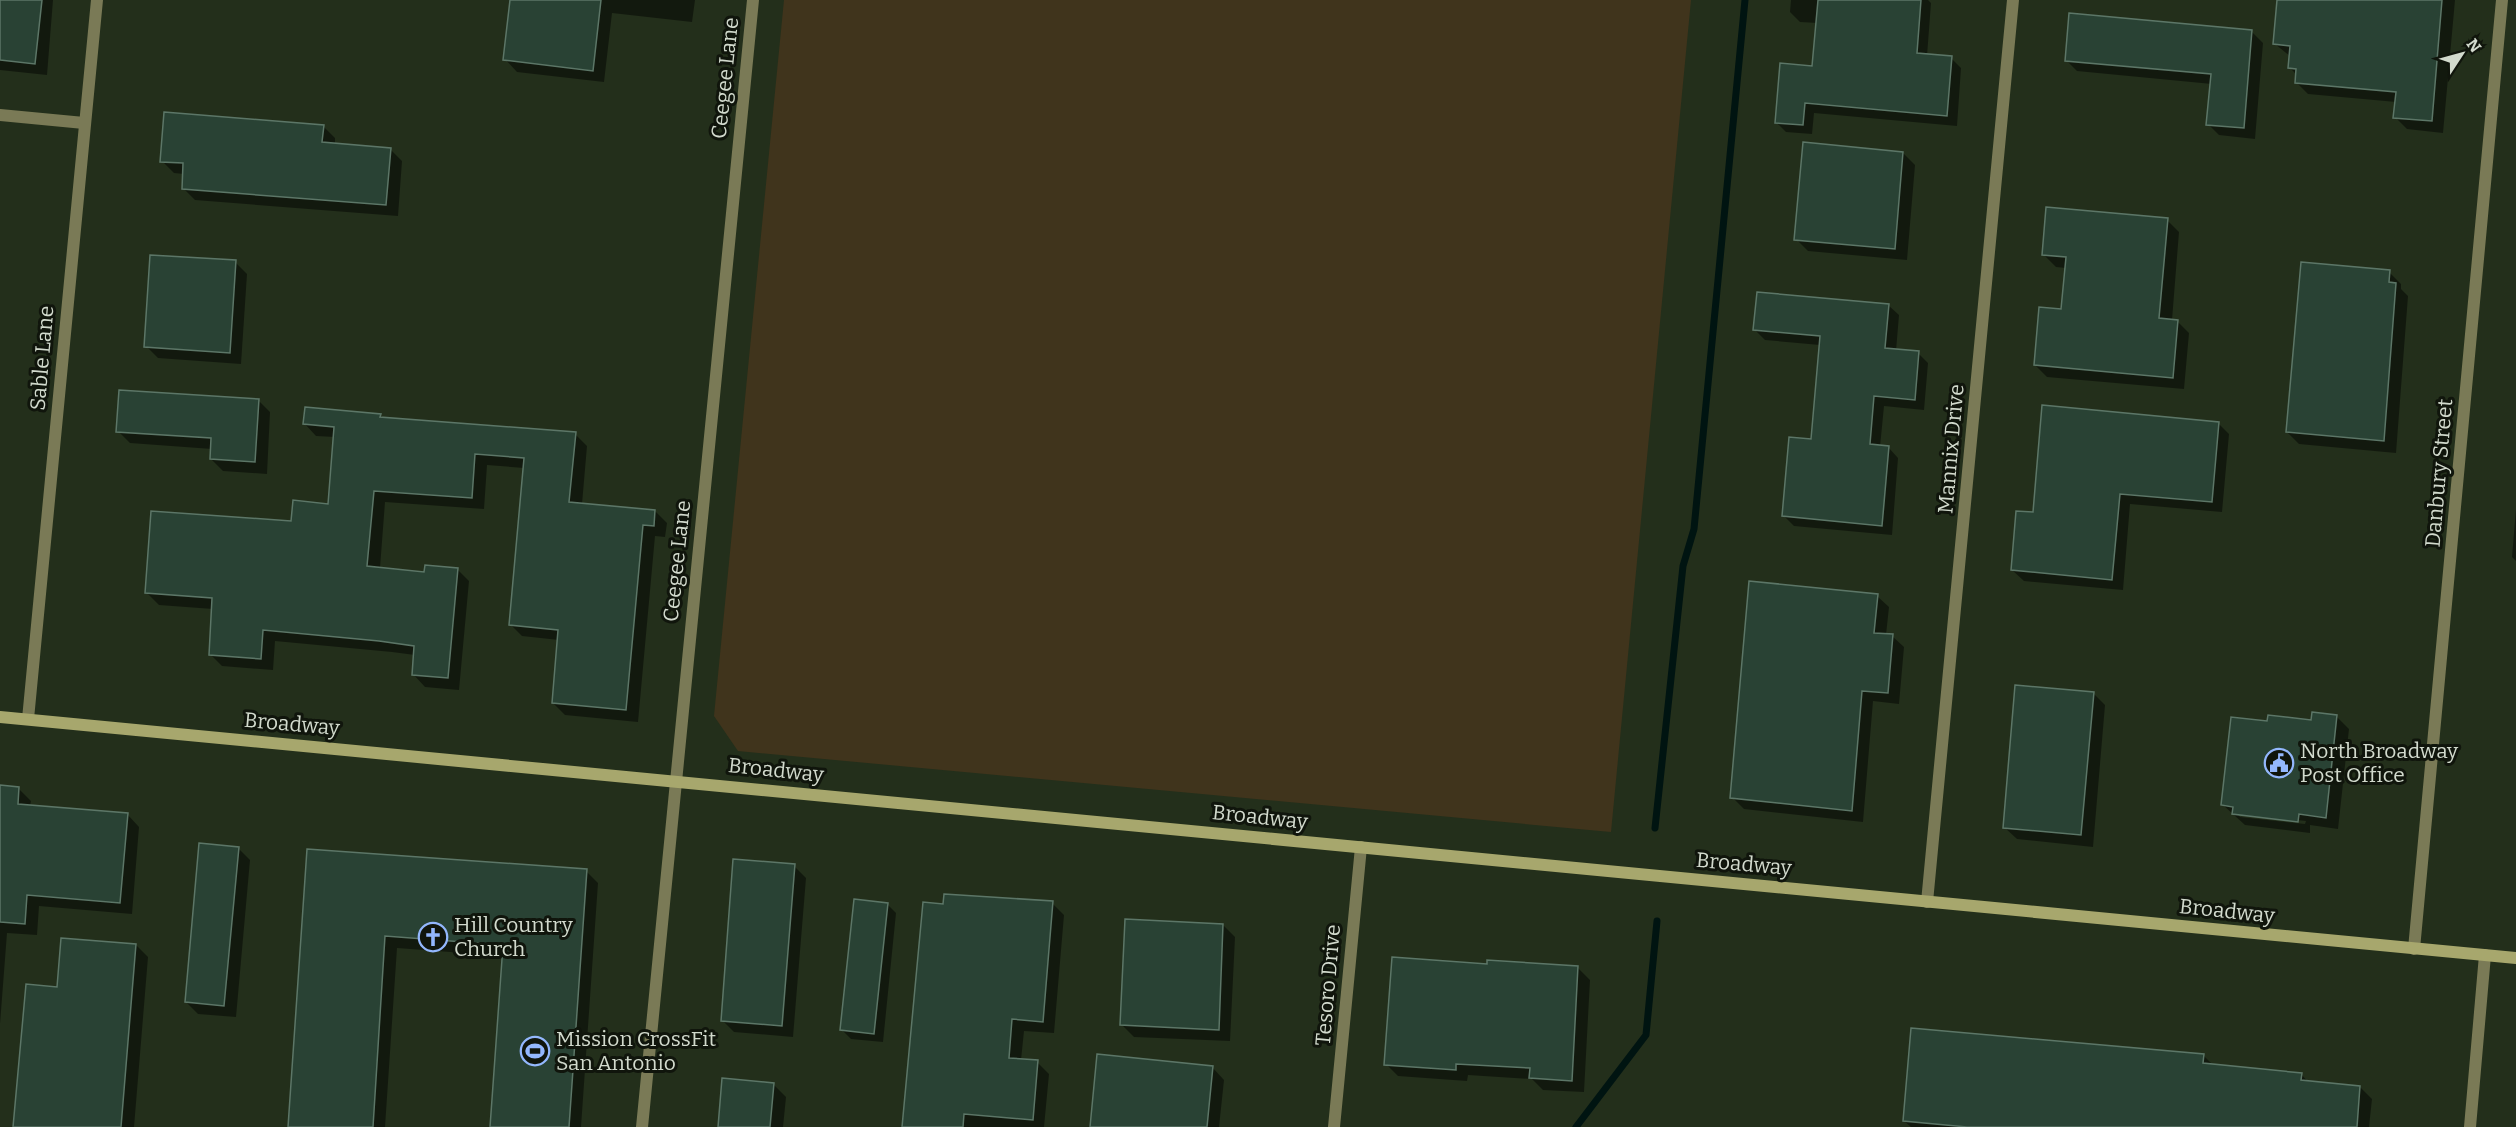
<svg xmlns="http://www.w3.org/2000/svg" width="2516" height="1127" font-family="Bitter,serif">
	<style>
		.green { fill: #40341c }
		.shadow { fill: #0007; fill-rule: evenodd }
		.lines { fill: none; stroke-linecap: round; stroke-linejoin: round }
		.stream { stroke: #001411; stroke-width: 7 }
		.building { fill: #294234; stroke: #5c7667; stroke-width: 1.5 }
		.minor { stroke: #7a7a56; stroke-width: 12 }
		.tertiary { stroke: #7a7a56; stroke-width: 12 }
		.secondary { stroke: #a7a76d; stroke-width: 12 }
		.labels { text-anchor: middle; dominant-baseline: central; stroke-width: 6; stroke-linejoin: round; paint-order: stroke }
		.street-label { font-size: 21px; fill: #d2dacd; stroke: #10150c }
		.poi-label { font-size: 21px; fill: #d2dacd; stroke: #10150c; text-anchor: start }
	</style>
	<rect width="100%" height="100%" fill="#232f1b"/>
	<!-- green -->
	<polygon class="green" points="784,0 1691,0 1611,832 738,751 714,716"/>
	<!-- shadow -->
	<g class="shadow">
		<polygon points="0,0 53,0 47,75 0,70"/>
		<polygon points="511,0 695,0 692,22 612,13 604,82 517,72 505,59"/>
		<polygon points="1791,0 1928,0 1931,3 1927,56 1951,58 1961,68 1957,126 1814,113 1812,134 1786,132 1776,122 1814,68 1818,23 1800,22 1790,12"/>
		<polygon points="2279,0 2455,0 2443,133 2407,129 2395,117 2396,102 2308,94 2296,82 2297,75 2289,67 2290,56 2275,44"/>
		<polygon points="2252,32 2263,43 2255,139 2219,135 2208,124 2212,84 2077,71 2066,60"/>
		<polygon points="323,126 335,138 335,145 390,149 402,161 398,216 195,200 183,188 184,174 174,173 162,161"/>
		<polygon points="1903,153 1915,165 1907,260 1808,251 1796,239"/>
		<polygon points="2167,220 2179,232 2172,320 2177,321 2189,333 2184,389 2047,377 2035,365 2062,310 2066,268 2056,267 2044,255"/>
		<polygon points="235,262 247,274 241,364 158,358 146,346"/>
		<polygon points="2389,272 2401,284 2401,289 2408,296 2396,453 2299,444 2287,432"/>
		<polygon points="1888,305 1899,315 1896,351 1918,353 1928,363 1924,410 1884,406 1880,447 1888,447 1898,458 1892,535 1794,526 1784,516 1812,441 1820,345 1765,340 1755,330"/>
		<polygon points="258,400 270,412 267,474 223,471 211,459 212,449 130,443 118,431"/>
		<polygon points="380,415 384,419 575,434 587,446 582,504 655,511 667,523 665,537 655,536 638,722 565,715 553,703 559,640 522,636 510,624 524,468 487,465 484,509 385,502 380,568 426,573 457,569 469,581 459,690 425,687 413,674 415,655 392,652 275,641 273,670 222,666 210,654 213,609 159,605 147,593 329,505 335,437 316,436 304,423"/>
		<polygon points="2218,423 2229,434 2222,512 2130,504 2123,590 2024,581 2012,570"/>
		<polygon points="2516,509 2516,561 2512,557"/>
		<polygon points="1877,596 1889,607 1886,635 1892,636 1904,647 1899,704 1873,701 1863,822 1744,809 1732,797"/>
		<polygon points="2093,693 2105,705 2093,847 2017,839 2004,827"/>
		<path d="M2337 717 2349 729 2338 829 2310 825V833L2245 825 2223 805 2268 723 2312 722ZM2237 813 2306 821 2305 824 2240 817Z"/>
		<polygon points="0,787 19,789 31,801 30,806 127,814 139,827 132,914 39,906 37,935 7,933 0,1024"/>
		<polygon points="238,848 250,860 236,1017 198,1014 186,1002"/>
		<polygon points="309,851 586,871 598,883 581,1127 491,1127 503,956 397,948 385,1127 290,1127"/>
		<polygon points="794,866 806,878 793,1037 734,1032 722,1020"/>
		<polygon points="1052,903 1064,915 1054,1033 1024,1031 1021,1060 1037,1062 1049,1074 1044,1127 904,1127 945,905"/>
		<polygon points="887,904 896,913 883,1042 851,1039 842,1030"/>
		<polygon points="1223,925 1235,937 1230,1041 1134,1037 1122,1025"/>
		<polygon points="136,945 148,957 134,1127 15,1127 59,988"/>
		<polygon points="1488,965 1578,968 1590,980 1584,1092 1543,1090 1532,1079 1468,1075 1467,1081 1398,1076 1386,1064"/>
		<polygon points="2204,1056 2214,1066 2301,1074 2309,1083 2360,1087 2372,1099 2369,1127 1911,1127 1904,1121"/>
		<polygon points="1212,1067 1224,1080 1219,1127 1092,1127"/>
		<polygon points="774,1085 786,1097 783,1127 719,1127"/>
	</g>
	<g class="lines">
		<!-- stream -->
		<g class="stream">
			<polyline points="1655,828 1683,566 1694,529 1745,0"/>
			<polyline points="1576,1127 1646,1035 1657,921"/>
		</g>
	</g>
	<!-- building -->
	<g class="building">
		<polygon points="0,0 42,0 35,64 0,60"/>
		<polygon points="510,0 601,0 593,71 503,60"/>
		<polygon points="1818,0 1921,0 1917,53 1952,56 1947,116 1805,103 1803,125 1775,123 1780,63 1812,66"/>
		<polygon points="2277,0 2442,0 2432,121 2393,118 2396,92 2295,83 2296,69 2288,68 2290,46 2273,44"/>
		<polygon points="2069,13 2252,30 2244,128 2206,125 2211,74 2065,61"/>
		<polygon points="164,112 324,125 322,142 391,148 386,205 182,189 183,163 160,162"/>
		<polygon points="1803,142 1903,152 1895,249 1794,240"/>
		<polygon points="2046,207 2168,218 2159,318 2178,320 2173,378 2034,365 2039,307 2061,309 2066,257 2042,255"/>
		<polygon points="150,255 236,260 230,353 144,347"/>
		<polygon points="2301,262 2390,270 2389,282 2396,283 2384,441 2286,432"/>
		<polygon points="1757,292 1889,304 1885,348 1919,351 1915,400 1874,396 1870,444 1889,446 1882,526 1782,516 1789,437 1811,439 1820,336 1753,330"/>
		<polygon points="119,390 259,399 255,462 210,459 211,438 116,432"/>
		<polygon points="2042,405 2219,422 2212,502 2120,494 2112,580 2011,570 2016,511 2033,512"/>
		<polygon points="305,407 381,414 380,417 576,432 569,502 655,510 654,526 643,525 626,710 552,703 558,630 509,625 524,458 475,454 472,498 374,491 367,566 424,572 425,565 458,568 448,678 412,675 414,646 379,641 263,630 261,659 209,655 212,598 145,593 151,511 291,521 293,500 328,504 334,427 303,424"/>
		<polygon points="1749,581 1878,594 1874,633 1893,634 1888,693 1862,691 1852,811 1730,798"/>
		<polygon points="2015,685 2094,692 2081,835 2003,828"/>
		<polygon points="2312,712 2337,715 2326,818 2299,814 2298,822 2232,814 2233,807 2221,805 2231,717 2267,721 2268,715 2311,720"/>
		<polygon points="0,785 19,787 18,804 128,813 120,903 27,895 25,924 0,922"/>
		<polygon points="199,843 239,847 224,1006 185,1002"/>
		<polygon points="307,849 587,869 569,1127 490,1127 503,945 385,936 373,1127 288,1127"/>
		<polygon points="733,859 795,864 782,1026 721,1021"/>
		<polygon points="944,894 1053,901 1043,1022 1012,1019 1009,1058 1038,1060 1033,1120 964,1114 963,1127 902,1127 923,902 943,904"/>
		<polygon points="854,899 888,903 874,1034 840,1030"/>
		<polygon points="1125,919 1223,924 1219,1030 1120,1025"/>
		<polygon points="61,938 136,944 121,1127 13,1127 26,984 57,987"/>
		<polygon points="1392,957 1487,964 1487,960 1578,966 1572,1081 1529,1078 1530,1068 1456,1064 1456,1070 1384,1065"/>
		<polygon points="1911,1028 2204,1054 2203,1063 2302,1073 2301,1080 2360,1086 2357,1127 1967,1127 1903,1121"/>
		<polygon points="1097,1054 1213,1066 1207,1127 1090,1127"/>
		<polygon points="722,1078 774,1083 770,1127 718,1127"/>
	</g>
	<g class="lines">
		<!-- minor -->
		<g class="minor">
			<polyline points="0,115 84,123"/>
			<polyline points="28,719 97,0"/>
			<polyline points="1927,902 2013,0"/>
			<polyline points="2414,949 2502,0"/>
			<polyline points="642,1127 753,0"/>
			<polyline points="1334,1127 1361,847"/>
		</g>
		<!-- tertiary -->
		<polyline class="tertiary" points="2470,1127 2485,955"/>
		<!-- secondary -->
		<polyline class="secondary" points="0,717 2516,958"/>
	</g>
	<!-- icons -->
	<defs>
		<g id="civic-ring" transform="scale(1.5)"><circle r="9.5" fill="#10150c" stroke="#93b7fd" stroke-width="1.5"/><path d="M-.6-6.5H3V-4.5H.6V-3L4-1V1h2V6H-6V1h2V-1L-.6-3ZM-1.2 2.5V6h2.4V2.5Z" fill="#93b7fd"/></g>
		<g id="church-ring" transform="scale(1.5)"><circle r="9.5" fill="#10150c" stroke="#93b7fd" stroke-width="1.5"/><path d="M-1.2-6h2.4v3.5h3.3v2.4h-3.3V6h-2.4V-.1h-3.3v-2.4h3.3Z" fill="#93b7fd"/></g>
		<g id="stadium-ring" transform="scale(1.5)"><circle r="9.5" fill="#10150c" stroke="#93b7fd" stroke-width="1.5"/><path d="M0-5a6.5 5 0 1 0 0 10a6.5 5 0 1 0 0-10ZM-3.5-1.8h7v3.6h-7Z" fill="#93b7fd"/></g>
	</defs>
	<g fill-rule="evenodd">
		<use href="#civic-ring" x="2279" y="763"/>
		<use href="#church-ring" x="433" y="937"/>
		<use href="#stadium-ring" x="535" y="1051"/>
	</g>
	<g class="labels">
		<!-- street labels -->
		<g class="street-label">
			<text transform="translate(725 78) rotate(-84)">Ceegee Lane</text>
			<text transform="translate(42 358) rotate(-85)">Sable Lane</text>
			<text transform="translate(1951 449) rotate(-85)">Mannix Drive</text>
			<text transform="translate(2439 473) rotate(-85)">Danbury Street</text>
			<text transform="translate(677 561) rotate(-84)">Ceegee Lane</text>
			<text transform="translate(292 724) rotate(5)">Broadway</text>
			<text transform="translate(776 770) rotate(6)">Broadway</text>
			<text transform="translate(1260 817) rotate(6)">Broadway</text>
			<text transform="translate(1744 864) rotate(5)">Broadway</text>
			<text transform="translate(2227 911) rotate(6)">Broadway</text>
			<text transform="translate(1328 985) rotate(-85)">Tesoro Drive</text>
		</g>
		<!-- poi labels -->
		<g class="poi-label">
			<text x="2300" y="751">North Broadway<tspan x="2300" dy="24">Post Office</tspan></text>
			<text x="454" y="925">Hill Country<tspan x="454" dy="24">Church</tspan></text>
			<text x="556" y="1039">Mission CrossFit<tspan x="556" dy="24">San Antonio</tspan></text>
		</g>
	</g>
	<!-- north arrow -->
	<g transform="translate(2462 54) rotate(54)" stroke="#10150c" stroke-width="4.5" paint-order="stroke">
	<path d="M0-4.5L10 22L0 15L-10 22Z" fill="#d2dacd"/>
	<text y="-9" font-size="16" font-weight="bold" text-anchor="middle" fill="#d2dacd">N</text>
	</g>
</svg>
